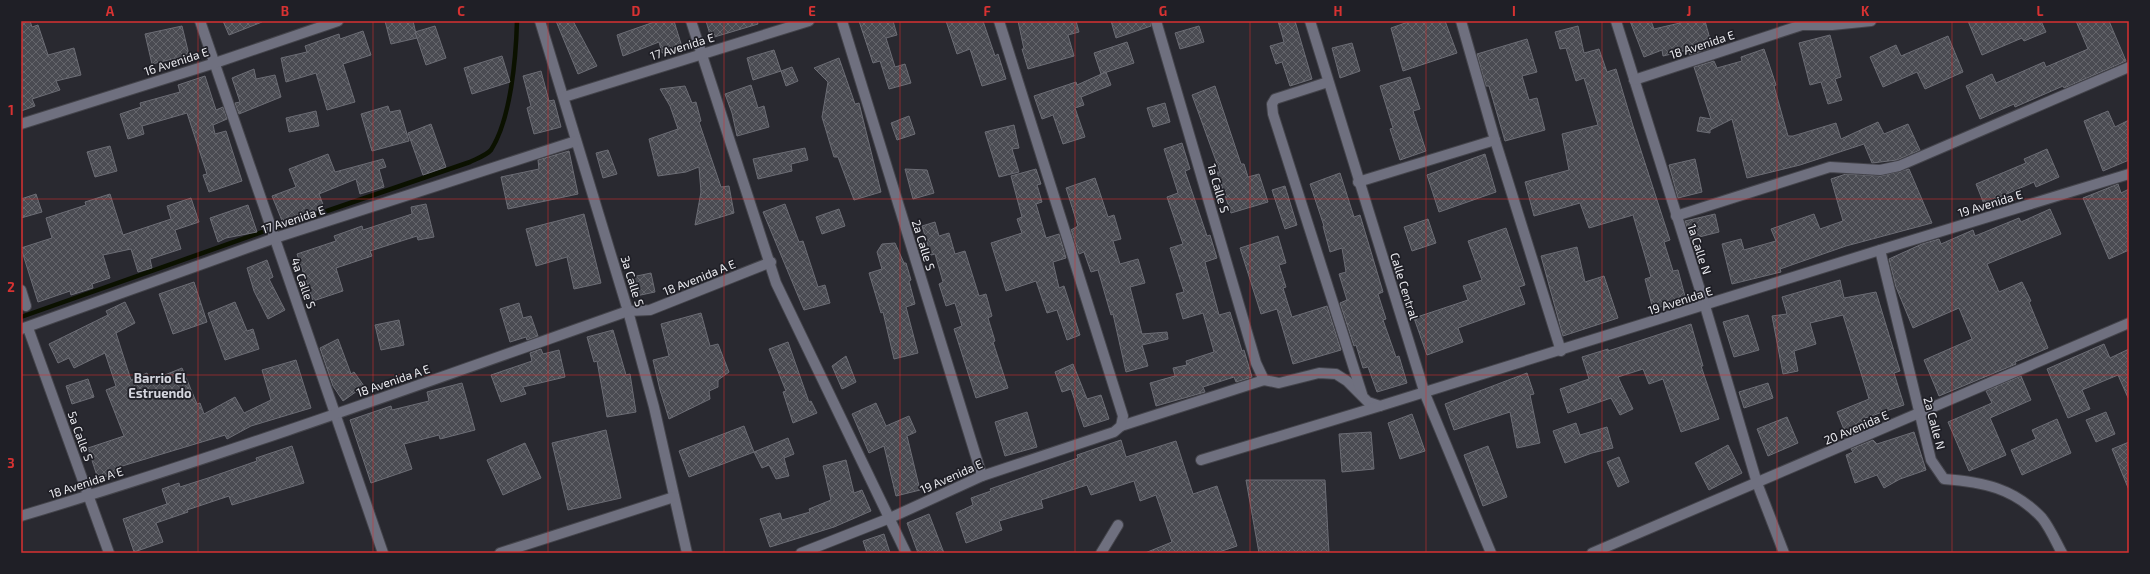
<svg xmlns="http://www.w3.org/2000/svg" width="2150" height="574" font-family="'Exo 2',sans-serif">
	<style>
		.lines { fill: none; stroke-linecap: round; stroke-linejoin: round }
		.stream { stroke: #0b1100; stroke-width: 4.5 }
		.building { fill: url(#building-cross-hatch); stroke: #6c6d75 }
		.minor-casing { stroke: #44444b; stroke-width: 12 }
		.minor { stroke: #6f707f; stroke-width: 10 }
		.grid { fill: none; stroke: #d73232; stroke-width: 1; stroke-opacity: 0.55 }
		.labels { text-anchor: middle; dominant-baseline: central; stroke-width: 3.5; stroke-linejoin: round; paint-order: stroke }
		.street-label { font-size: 12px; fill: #ebebf0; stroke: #1f1f26 }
		.neighbourhood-label { font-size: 13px; font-weight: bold; fill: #d4d5de; stroke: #1f1f26 }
		.neatline { fill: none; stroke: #d73232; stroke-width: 1.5 }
		.grid-label { font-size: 13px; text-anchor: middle; font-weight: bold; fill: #d73232 }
	</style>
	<defs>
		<pattern id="building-cross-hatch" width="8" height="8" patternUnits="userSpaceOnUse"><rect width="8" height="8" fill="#4a4b52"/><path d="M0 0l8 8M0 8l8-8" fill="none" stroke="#64656b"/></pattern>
	</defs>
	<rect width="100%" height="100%" fill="#292930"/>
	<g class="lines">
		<!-- stream -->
		<g class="stream">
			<path d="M280 227 470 162C476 159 487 155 491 150 511 119 516 57 517 21"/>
			<polyline points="21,317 265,231"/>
		</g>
	</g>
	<!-- building -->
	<g class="building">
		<polygon points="21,21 30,21 32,27 38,25 48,55 74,48 81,75 56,81 60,90 32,99 35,106 21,111"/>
		<polygon points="223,21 262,21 262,22 229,35"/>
		<polygon points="385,21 413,21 417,38 391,44"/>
		<polygon points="556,21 573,21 597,66 578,74"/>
		<polygon points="657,21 674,21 682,47 662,53 659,42 623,56 617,35"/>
		<polygon points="706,21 757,21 758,24 711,38"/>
		<polygon points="859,21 893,21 897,35 886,38 895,67 905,64 911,83 889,89 880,61 873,63"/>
		<polygon points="946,21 983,21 995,56 998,54 1006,79 982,86 970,49 957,54"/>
		<polygon points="1018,21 1076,21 1079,32 1068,35 1074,56 1028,69 1022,49 1024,49"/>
		<polygon points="1111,21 1150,21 1151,26 1116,38"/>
		<polygon points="1278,21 1295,21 1312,79 1290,86 1282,62 1276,64 1270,46 1284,42"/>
		<polygon points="1411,21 1445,21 1457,53 1403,71 1391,28"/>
		<polygon points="1630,21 1651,21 1654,29 1680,23 1679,21 1705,21 1710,39 1708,40 1710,48 1690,55 1688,50 1663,56 1662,50 1644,57"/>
		<polygon points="1968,21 2041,21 2046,32 2024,41 2022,38 1982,55"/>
		<polygon points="2076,21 2109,21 2126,61 2064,88 2063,86 2015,107 2014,104 1980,119 1966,86 1992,74 1996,83 2044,62 2046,67 2088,49"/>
		<polygon points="182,26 189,55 152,64 145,34"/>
		<polygon points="435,26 446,58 426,65 415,32"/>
		<polygon points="1199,26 1204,42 1180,49 1175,33"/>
		<polygon points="1578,26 1584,53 1599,49 1607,72 1616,69 1633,126 1670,240 1664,242 1673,271 1678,270 1686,300 1653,309 1645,279 1651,277 1633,215 1589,228 1580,203 1534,216 1525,182 1569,170 1562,134 1598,125 1584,78 1576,81 1566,48 1560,49 1555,32"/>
		<polygon points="363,31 371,55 343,64 355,102 327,110 316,73 286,82 281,58 307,52 305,46 339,34 340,39"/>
		<polygon points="1830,35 1841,77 1835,79 1842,100 1828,104 1821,82 1810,85 1799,43"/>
		<polygon points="1948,36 1963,72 1925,89 1917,72 1883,87 1870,57 1896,45 1901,56"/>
		<polygon points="1527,39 1537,72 1522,76 1529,100 1537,98 1545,130 1505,141 1489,86 1486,86 1477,54"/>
		<polygon points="1127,42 1134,63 1101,74 1094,53"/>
		<polygon points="1352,43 1360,71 1340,78 1332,48"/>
		<polygon points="1764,49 1776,85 1774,86 1788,136 1793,136 1836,123 1841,139 1878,122 1884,134 1908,124 1920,150 1897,160 1872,163 1864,144 1800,165 1747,178 1732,119 1710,130 1710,133 1697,131 1700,117 1711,119 1694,67 1714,61 1717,68 1742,61 1741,57"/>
		<polygon points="774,50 781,71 753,80 747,58"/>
		<polygon points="502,56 510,82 472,94 464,68"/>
		<polygon points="839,58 855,104 859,103 881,192 854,200 838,157 834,157 822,117 828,82 814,68"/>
		<polygon points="792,67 798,81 786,86 781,71"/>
		<polygon points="254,69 256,79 275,75 281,97 239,114 235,103 240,102 232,78"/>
		<polygon points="541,71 549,101 554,100 561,127 534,134 527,108 531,106 523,76"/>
		<polygon points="1106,72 1111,85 1081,97 1084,105 1075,108 1085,137 1063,144 1053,115 1042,119 1034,96 1076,82 1077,85"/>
		<polygon points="205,76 216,110 223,107 227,119 213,125 215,134 226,131 242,181 209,192 203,175 207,174 187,113 142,126 144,134 128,139 120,114 141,107 140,103 180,92 178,85"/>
		<polygon points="1410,77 1420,109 1413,111 1426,151 1400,160 1390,129 1393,128 1380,86"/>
		<polygon points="751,85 758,108 764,106 769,127 737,136 732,113 725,94"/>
		<polygon points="685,86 692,103 696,102 701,121 699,122 721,187 729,186 734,213 695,225 701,192 699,167 686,172 658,176 649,139 678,129 670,106 660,89"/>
		<polygon points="1215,86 1241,164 1244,164 1248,177 1259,174 1268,202 1231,213 1217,172 1220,172 1192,95"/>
		<polygon points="1165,103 1170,122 1153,127 1147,108"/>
		<polygon points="388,106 390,112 400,110 409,141 372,151 361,114"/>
		<polygon points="316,111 319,126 289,132 286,118"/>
		<polygon points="2108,111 2115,127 2129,120 2129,160 2103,171 2084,121"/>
		<polygon points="909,116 915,134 897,140 891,123"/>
		<polygon points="431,124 446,167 423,175 408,133"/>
		<polygon points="1014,125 1019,148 1012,149 1019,172 999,177 985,132"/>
		<polygon points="1182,143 1190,169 1185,171 1207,236 1210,235 1217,258 1205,262 1219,315 1230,312 1242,351 1244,350 1252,377 1236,382 1234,377 1203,387 1205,392 1156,406 1150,383 1175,376 1173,368 1187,365 1186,361 1214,352 1203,313 1183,319 1176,294 1184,292 1170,248 1183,244 1167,197 1178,193 1164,149"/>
		<polygon points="110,146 117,171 95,177 87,152"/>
		<polygon points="805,148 808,160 791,164 792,171 758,179 753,159"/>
		<polygon points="2047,149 2059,177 2036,187 2034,182 1984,204 1976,184 2026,163 2024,159"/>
		<polygon points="608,150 617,174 603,178 596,153"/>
		<polygon points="569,151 578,194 508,209 501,177 539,169 538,160"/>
		<polygon points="328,154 335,172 383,159 386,167 379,169 384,187 360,194 356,179 319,194 324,207 283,223 272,196 296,187 289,169"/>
		<polygon points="1485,154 1496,192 1439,212 1427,175"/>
		<polygon points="1695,159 1702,192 1678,198 1669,165"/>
		<polygon points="905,169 927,170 934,193 913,199"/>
		<polygon points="1036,169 1041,184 1037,185 1042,202 1036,204 1046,238 1059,234 1066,258 1053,262 1059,288 1064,286 1080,335 1067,340 1057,310 1047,313 1036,281 1006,291 991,243 1022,233 1017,219 1022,217 1011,176"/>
		<polygon points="1909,169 1932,223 1846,246 1780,269 1781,272 1732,284 1722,244 1741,239 1744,250 1776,241 1771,229 1814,214 1820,229 1843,221 1831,179 1846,174 1881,176"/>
		<polygon points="1340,173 1354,217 1360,215 1383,292 1378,294 1386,319 1383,320 1396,357 1399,356 1407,383 1377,392 1368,367 1363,368 1356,345 1354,346 1340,303 1347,300 1339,274 1346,272 1342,248 1330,252 1323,226 1324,226 1310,184"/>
		<polygon points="1095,178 1108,217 1114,215 1121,239 1113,241 1120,264 1138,259 1145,283 1130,287 1142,334 1167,332 1168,339 1142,345 1148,366 1126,372 1113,314 1111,315 1098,270 1091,272 1084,252 1079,254 1071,230 1078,226 1066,188"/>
		<polygon points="2118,184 2121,193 2129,189 2129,250 2109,259 2083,198"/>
		<polygon points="1285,186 1297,225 1285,229 1272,190"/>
		<polygon points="36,194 42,212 21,218 21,199"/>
		<polygon points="110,194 123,235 171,219 167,206 191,198 199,222 175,230 181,249 150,259 152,268 138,272 131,249 103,255 110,278 92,284 93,288 71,295 70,291 38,302 21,248 52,238 46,218 86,205 85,202"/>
		<polygon points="426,204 434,237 418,240 417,236 370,251 372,256 336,268 343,291 313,301 297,254 336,241 334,236 362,226 363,230 412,214 411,207"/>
		<polygon points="785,204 799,242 803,241 818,287 825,285 830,303 804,310 763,212"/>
		<polygon points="248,205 257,232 226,238 218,242 210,218"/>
		<polygon points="839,209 845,226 822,234 816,217"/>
		<polygon points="2050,209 2061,234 1987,264 1999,292 2022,282 2031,301 2029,302 2048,348 2015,362 2016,364 1939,396 1924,360 1972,339 1959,308 1913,328 1896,287 1889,259 1922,244 1939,239 1941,244 1973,230 1975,236 2019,218 2021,222"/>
		<polygon points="584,214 601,283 574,289 567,257 536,266 526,229"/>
		<polygon points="1715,214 1719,232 1691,239 1685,221"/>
		<polygon points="1428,219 1436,243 1412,251 1404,227"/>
		<polygon points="935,222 939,236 949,233 955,254 965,251 979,296 986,294 992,316 988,318 995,341 993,342 1008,388 976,398 954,329 962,326 955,303 946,306 939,284 943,282 935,254 931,255 922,226"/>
		<polygon points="1506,228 1525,285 1519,287 1525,304 1458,328 1463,342 1427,355 1414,318 1468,300 1463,286 1482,280 1468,241"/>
		<polygon points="1278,236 1286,263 1279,265 1286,287 1283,288 1292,317 1327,306 1341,350 1293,364 1277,309 1261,314 1240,248"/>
		<polygon points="895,243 904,263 906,263 911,280 909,281 915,304 906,307 918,353 894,359 883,312 881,313 869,273 882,269 877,252 882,244"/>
		<polygon points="1577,247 1585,282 1604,276 1618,318 1563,336 1541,256"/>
		<polygon points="267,260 273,277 269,279 285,310 268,319 254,291 247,268"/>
		<polygon points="651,273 655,292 636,296 632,277"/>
		<polygon points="1840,280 1844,298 1876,292 1900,371 1894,373 1904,405 1865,418 1869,428 1847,437 1837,412 1869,399 1843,315 1810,323 1816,344 1794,351 1798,371 1783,374 1772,316 1787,314 1782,297"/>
		<polygon points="194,282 207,322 173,334 159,294"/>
		<polygon points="125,302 135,323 116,333 131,380 147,373 150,381 182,368 197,404 200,403 204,414 235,397 244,413 271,400 262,370 296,360 311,408 251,426 227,439 225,435 119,467 121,471 98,479 88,448 124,436 106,390 116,386 105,353 74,368 69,358 58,363 49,344 108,315 106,311"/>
		<polygon points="235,302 247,331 253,329 259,349 225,360 208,313"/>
		<polygon points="519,303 523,318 531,316 538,336 527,340 526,337 510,342 500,309"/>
		<polygon points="701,313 710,346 718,344 729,372 718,380 718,387 709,391 710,399 669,419 660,390 653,360 669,356 661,324"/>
		<polygon points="1748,315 1759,350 1734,357 1723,322"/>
		<polygon points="399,320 404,345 381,350 375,325"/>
		<polygon points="1691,324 1703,366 1701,366 1719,419 1681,432 1663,379 1649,384 1643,369 1618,377 1633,409 1620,415 1611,398 1568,413 1560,389 1589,379 1582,357 1608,349 1608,351"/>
		<polygon points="613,330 626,375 630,374 636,412 607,417 597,361 594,362 587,337"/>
		<polygon points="338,339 351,374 354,372 364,386 343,401 333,386 320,348"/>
		<polygon points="788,342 809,402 811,401 817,413 793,423 783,392 786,391 769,349"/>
		<polygon points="2104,344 2110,358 2129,349 2129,400 2118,375 2082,390 2090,409 2068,418 2047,369"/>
		<polygon points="541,349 543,354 559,350 565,377 523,387 526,394 501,402 491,375 532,361 530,353"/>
		<polygon points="846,356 856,382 842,389 832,366"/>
		<polygon points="1073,364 1087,399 1101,395 1109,419 1084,427 1071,389 1062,392 1055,372"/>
		<polygon points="1527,373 1534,394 1530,395 1540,443 1517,448 1510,412 1454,430 1445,404"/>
		<polygon points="2021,376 2031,400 1990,418 2006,455 1969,471 1948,422 1992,403 1986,391"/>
		<polygon points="88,379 94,397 72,404 66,386"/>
		<polygon points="462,383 475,430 440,439 439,435 404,444 412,469 371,483 350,420 391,406 392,410 429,401 427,392"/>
		<polygon points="1768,383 1773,398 1744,408 1739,392"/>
		<polygon points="876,403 886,426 909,416 916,432 907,436 920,490 896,496 884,446 869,453 852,414"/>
		<polygon points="1027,412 1037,447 1005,456 995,422"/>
		<polygon points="2106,412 2115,434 2096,442 2086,420"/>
		<polygon points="1412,414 1425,451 1400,459 1388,423"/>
		<polygon points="1787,417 1798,443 1768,456 1757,429"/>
		<polygon points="2057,419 2071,453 2022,475 2011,450 2036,439 2032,430"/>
		<polygon points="1576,423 1580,435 1607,427 1613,448 1592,453 1565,463 1553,431"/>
		<polygon points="744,426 754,452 689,477 679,451"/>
		<polygon points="606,430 621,498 568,510 552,443"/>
		<polygon points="1371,432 1374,469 1342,472 1339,434"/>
		<polygon points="1914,432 1926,470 1900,479 1884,488 1877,475 1855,483 1846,455 1853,452 1851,449 1873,440 1877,444"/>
		<polygon points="788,438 794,454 784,458 789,476 776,479 769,465 762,468 754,452"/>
		<polygon points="1121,440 1126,457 1176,441 1193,494 1217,486 1237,546 1216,553 1145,553 1172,542 1156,495 1140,501 1134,481 1091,495 1087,485 1041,500 1043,508 999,521 1002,530 966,543 956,513 973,505 971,498 991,491 990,489 1078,458 1077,455"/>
		<polygon points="2129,442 2129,490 2112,449"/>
		<polygon points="525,443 541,478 503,495 487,460"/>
		<polygon points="1728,445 1742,473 1709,490 1695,463"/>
		<polygon points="292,446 304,483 232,505 229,496 187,510 188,512 156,523 163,542 134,552 123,519 167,504 162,489 179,483 180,487 208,478 257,461 256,458"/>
		<polygon points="1488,446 1507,497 1483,506 1464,455"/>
		<polygon points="1619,457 1629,482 1618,487 1607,462"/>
		<polygon points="846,460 854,493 862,490 871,511 834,527 770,547 760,519 780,513 782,520 810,512 809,509 831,500 823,466"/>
		<polygon points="1246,480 1325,480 1329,553 1259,553"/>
		<polygon points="929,514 944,553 918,553 907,523"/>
		<polygon points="884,534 890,553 867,553 863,541"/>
	</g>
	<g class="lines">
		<!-- minor casing -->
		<g class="minor-casing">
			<g id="minor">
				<polyline points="200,21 383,553"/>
				<polyline points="540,21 628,311 654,407 687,553"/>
				<polyline points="691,21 776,283 906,553"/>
				<polyline points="842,21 982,476"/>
				<polyline points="1156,21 1256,363 1264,380 1279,383 1319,373 1336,374 1347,381 1368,402 1380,406 1880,250 2129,174"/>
				<polyline points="1310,21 1425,394 1491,553"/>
				<polyline points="1461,21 1495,140 1561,351"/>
				<polyline points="1616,21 1705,306 1757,483 1784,553"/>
				<polyline points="1634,80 1802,25 1832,25 1871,21"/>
				<polyline points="1328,82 1275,99 1272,104 1273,114 1362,394"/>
				<polyline points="564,97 809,21"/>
				<polyline points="21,124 215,63 338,21"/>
				<polyline points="1358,182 1495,140"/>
				<polyline points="1676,216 1830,167 1880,170 1899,166 2129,67"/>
				<path d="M1880 250 1931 460 1944 479C1983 482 2014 488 2042 518 2050 528 2056 542 2062 553"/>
				<polyline points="21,290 26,306"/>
				<polyline points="28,328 109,553"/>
				<polyline points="21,329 275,238 576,141"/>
				<polyline points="1121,426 1264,380"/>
				<polyline points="1201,460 1380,406"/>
				<path d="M21 516C226 455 427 382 628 311L650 310 771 262"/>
				<polyline points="500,553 674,497"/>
				<polyline points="801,553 890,518 982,476 1114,432 1121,426 1123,416 999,21"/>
				<polyline points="1101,553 1118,525"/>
				<polyline points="1592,553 2129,323"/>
			</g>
		</g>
		<!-- minor -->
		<use href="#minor" class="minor"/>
	</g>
	<!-- grid -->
	<path class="grid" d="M198 21V553M373 21V553M548 21V553M724 21V553M900 21V553M1075 21V553M1250 21V553M1426 21V553M1602 21V553M1777 21V553M1952 21V553M21 199H2129M21 375H2129"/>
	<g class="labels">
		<!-- street labels -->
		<g class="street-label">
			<text transform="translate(1702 44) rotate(-18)">18 Avenida E</text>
			<text transform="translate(682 46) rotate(-17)">17 Avenida E</text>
			<text transform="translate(176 61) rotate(-18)">16 Avenida E</text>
			<text transform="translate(1219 188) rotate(74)">1a Calle S</text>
			<text transform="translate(1990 203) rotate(-17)">19 Avenida E</text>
			<text transform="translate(293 219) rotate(-18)">17 Avenida E</text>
			<text transform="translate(924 245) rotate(73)">2a Calle S</text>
			<text transform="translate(1700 249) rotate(72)">1a Calle N</text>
			<text transform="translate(699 277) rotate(-22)">18 Avenida A E</text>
			<text transform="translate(633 281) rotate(73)">3a Calle S</text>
			<text transform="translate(304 283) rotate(71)">4a Calle S</text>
			<text transform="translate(1405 286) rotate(73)">Calle Central</text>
			<text transform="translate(1680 300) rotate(-18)">19 Avenida E</text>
			<text transform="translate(393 380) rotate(-19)">18 Avenida A E</text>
			<text transform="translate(1935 423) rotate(75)">2a Calle N</text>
			<text transform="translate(1856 427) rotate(-23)">20 Avenida E</text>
			<text transform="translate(81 436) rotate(70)">5a Calle S</text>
			<text transform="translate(951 476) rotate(-24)">19 Avenida E</text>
			<text transform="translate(86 482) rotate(-18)">18 Avenida A E</text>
		</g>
		<!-- neighbourhood labels -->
		<g class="neighbourhood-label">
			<text x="160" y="378">Barrio El<tspan x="160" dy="15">Estruendo</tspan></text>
		</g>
	</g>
	<!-- border -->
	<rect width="2150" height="574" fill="none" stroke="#1f1f26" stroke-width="44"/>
	<rect x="22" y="22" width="2106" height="530" class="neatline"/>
	<g class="grid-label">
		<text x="110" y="16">A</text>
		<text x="285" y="16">B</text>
		<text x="461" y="16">C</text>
		<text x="636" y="16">D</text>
		<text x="812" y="16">E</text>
		<text x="987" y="16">F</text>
		<text x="1163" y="16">G</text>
		<text x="1338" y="16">H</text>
		<text x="1514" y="16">I</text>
		<text x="1689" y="16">J</text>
		<text x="1865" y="16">K</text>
		<text x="2040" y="16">L</text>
		<text x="11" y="115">1</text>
		<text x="11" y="292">2</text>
		<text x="11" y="468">3</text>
	</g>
</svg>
